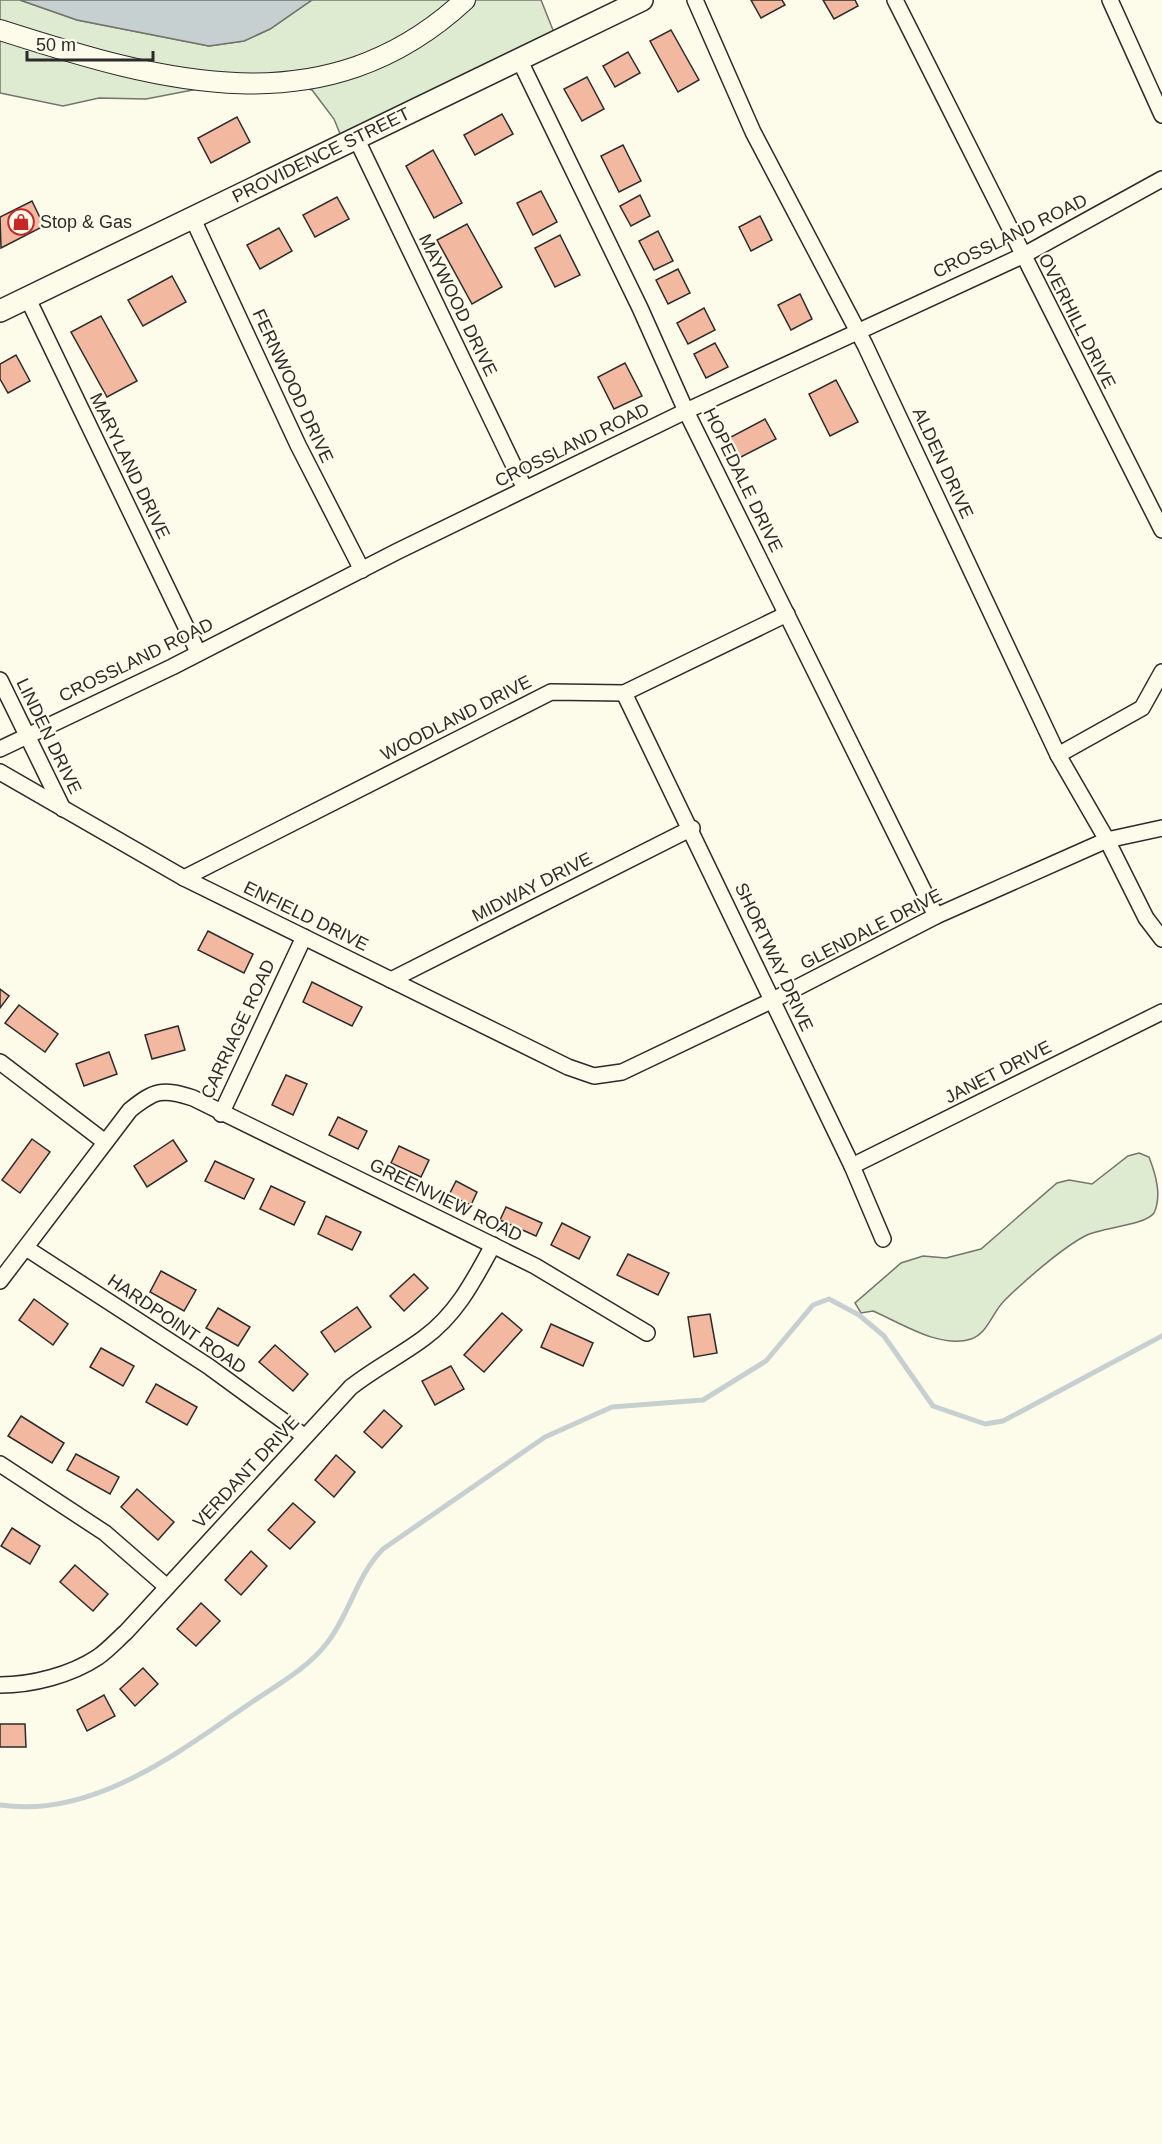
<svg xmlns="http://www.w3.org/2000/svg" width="1162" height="2144" font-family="Arial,sans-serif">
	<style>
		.green { fill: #deebd1; stroke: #74746e; stroke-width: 1.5 }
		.water { fill: #c7d0d0; stroke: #74746e; stroke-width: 1.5 }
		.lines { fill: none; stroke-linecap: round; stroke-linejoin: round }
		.stream { stroke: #c7d0d0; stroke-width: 5 }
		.building { fill: #f2b8a0; stroke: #2b2b2b; stroke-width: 1.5 }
		.minor-casing { stroke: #2b2b2b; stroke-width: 18 }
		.tertiary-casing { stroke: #2b2b2b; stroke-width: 22 }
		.secondary-casing { stroke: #2b2b2b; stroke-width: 24 }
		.minor { stroke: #fdfbea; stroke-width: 15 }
		.tertiary { stroke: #fdfbea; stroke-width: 20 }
		.secondary { stroke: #fdfbea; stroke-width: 21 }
		.labels { text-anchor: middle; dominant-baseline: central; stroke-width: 4.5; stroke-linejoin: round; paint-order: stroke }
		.street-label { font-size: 18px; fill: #2b2b2b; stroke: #fdfbea }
		.poi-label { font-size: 18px; fill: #2b2b2b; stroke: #fdfbea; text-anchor: start }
	</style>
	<rect width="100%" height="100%" fill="#fdfbea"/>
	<!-- green -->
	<g class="green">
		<polygon points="0,0 20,0 77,20 209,46 244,41 270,29 312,0 541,0 557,40 343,141 334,119 312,90 293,85 203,88 146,99 99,98 63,106 0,93"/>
		<path d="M1139 1153 1149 1157C1156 1175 1162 1196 1154 1213 1144 1226 1102 1227 1085 1236 1062 1248 1023 1282 1004 1301 992 1313 988 1333 971 1339 940 1349 901 1323 873 1311L861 1313 855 1303 901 1263 923 1256 946 1258 981 1249 1057 1183 1069 1180 1092 1184 1128 1156Z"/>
	</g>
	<!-- water -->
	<polygon class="water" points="20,0 312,0 270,29 244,41 209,46 77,20"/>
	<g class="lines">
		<!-- stream -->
		<path class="stream" d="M0 1805C93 1819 179 1752 252 1702 277 1685 308 1668 327 1643 350 1614 356 1576 383 1549L545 1437 612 1407 703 1400 766 1361 813 1305 829 1299 859 1315 884 1336 933 1406 985 1424 1003 1421 1162 1336"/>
	</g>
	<!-- building -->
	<g class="building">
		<polygon points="751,0 782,0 785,5 761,18"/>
		<polygon points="823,0 855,0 858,6 834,19"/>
		<polygon points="671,30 699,80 678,92 650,41"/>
		<polygon points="628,52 640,73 615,87 603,66"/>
		<polygon points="587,77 604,109 582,121 564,89"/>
		<polygon points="502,114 513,134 475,155 464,135"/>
		<polygon points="237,117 250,142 211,163 198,138"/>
		<polygon points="623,145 641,181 619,192 601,156"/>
		<polygon points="433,150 462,203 434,218 406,166"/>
		<polygon points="541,191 557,222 533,235 517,203"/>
		<polygon points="640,195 650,216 631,226 620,206"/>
		<polygon points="337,197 349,219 315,237 303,215"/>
		<polygon points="32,201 44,226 1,248 0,217"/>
		<polygon points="760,216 772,240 751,251 739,227"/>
		<polygon points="467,224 502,287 472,304 437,240"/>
		<polygon points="279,228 292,251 260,269 247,245"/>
		<polygon points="658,231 673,261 654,270 639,241"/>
		<polygon points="560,235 580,275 555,287 535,248"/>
		<polygon points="678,269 690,293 668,304 656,280"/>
		<polygon points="172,276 186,302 143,326 128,300"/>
		<polygon points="800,294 812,319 791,330 778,305"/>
		<polygon points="704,308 715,330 688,344 677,323"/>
		<polygon points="101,316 137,381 107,397 71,332"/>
		<polygon points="715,343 728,367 706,378 694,354"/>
		<polygon points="16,355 30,381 8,393 0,379 0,364"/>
		<polygon points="625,363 642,396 614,409 598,377"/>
		<polygon points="836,380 858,422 830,436 809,394"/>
		<polygon points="765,419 776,439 739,458 729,438"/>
		<polygon points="208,931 253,954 244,973 198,950"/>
		<polygon points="312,982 362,1007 352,1026 303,1002"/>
		<polygon points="0,989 9,996 0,1008"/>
		<polygon points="19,1005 58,1034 45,1052 5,1023"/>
		<polygon points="178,1026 185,1050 152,1059 145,1035"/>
		<polygon points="109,1052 117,1074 84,1086 76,1064"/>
		<polygon points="286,1075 307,1084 293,1115 272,1105"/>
		<polygon points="338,1117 367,1131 358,1149 329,1135"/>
		<polygon points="32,1139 50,1152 20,1193 2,1180"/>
		<polygon points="173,1140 187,1161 147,1187 134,1166"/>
		<polygon points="399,1146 429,1160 421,1177 391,1163"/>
		<polygon points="215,1161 254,1179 244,1199 205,1181"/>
		<polygon points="456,1181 477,1192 471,1205 449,1195"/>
		<polygon points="271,1186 305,1202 294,1225 260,1209"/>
		<polygon points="506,1207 542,1223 536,1236 500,1220"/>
		<polygon points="326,1216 361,1232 352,1250 318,1234"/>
		<polygon points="562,1223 590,1237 579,1259 551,1245"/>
		<polygon points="628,1254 669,1273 658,1295 617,1275"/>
		<polygon points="161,1271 196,1290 184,1311 150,1292"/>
		<polygon points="414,1274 428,1288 404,1311 390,1296"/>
		<polygon points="34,1299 68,1324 53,1345 19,1320"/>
		<polygon points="357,1307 371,1327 335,1352 321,1332"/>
		<polygon points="218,1308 250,1327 238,1346 206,1328"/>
		<polygon points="502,1313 522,1330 484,1372 464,1355"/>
		<polygon points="710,1314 717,1353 694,1357 688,1317"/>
		<polygon points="551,1324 593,1343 583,1366 541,1347"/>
		<polygon points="275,1345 308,1374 293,1391 259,1362"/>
		<polygon points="101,1348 134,1366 123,1386 90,1367"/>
		<polygon points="451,1366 464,1389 435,1405 422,1381"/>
		<polygon points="156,1384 197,1407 187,1425 146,1402"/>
		<polygon points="384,1410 402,1426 382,1448 364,1432"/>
		<polygon points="21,1416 64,1443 52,1463 8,1436"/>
		<polygon points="76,1454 119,1477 110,1494 67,1470"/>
		<polygon points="336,1455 355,1472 334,1497 315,1480"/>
		<polygon points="137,1489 174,1522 158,1540 121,1507"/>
		<polygon points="293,1503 315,1522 290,1549 268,1530"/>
		<polygon points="12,1528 40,1546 30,1564 1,1546"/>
		<polygon points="251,1551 267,1566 241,1595 225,1580"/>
		<polygon points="75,1565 108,1594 93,1611 60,1582"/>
		<polygon points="201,1603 220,1621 196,1646 177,1629"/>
		<polygon points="143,1668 158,1684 135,1706 120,1689"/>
		<polygon points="104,1695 115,1716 87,1731 77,1710"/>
		<polygon points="0,1724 25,1724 26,1747 0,1747"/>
	</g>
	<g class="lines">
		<!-- minor casing -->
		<g class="minor-casing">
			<g id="minor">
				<polyline points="695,0 753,132 865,345 1058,755 1107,840 1146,918 1162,939"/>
				<polyline points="895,0 1162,530"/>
				<polyline points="1110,0 1162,115"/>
				<polyline points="519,59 640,308 686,411 936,916"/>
				<polyline points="356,138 525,489"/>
				<polyline points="192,217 298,445 362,570"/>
				<polyline points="27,297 198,652"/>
				<polyline points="0,680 63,809"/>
				<polyline points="624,693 852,1166 883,1239"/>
				<polyline points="0,749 172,667 398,551 686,411 1022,256 1162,179"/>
				<polyline points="1058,755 1142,708 1162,672"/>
				<polyline points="0,772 184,878 568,1067 594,1076 622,1072 773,1000 936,916 1107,840 1162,828"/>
				<polyline points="184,878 551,692 624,693 787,614"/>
				<polyline points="391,980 692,828"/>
				<polyline points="0,1062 105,1142"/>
				<polyline points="221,1114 304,937"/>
				<polyline points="852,1166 1162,1012"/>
				<polyline points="26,1248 208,1366 304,1436"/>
				<path d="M0 1281 130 1110C155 1090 162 1088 193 1098L535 1266 647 1333"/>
				<polyline points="0,1464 105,1533 167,1587"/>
				<path d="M0 1685C32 1685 71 1675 98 1657 108 1650 117 1640 126 1632L351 1387C375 1368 400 1356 424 1338 457 1314 474 1280 493 1245"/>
			</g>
		</g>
		<!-- tertiary casing -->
		<g class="tertiary-casing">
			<path id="tertiary" d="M0 30C162 82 325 130 465 0"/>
		</g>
		<!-- secondary casing -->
		<g class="secondary-casing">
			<polyline id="secondary" points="0,311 642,0"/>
		</g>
		<!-- minor -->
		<use href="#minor" class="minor"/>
		<!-- tertiary -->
		<use href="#tertiary" class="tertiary"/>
		<!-- secondary -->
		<use href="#secondary" class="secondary"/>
	</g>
	<!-- icons -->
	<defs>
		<g id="shop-ring" transform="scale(1.35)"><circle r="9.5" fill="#fdfbea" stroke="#c62828" stroke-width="1.5"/><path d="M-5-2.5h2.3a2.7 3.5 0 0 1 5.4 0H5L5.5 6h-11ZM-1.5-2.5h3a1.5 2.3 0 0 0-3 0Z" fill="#c62828"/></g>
	</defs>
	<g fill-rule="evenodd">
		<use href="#shop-ring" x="21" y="222"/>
	</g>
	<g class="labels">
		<!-- street labels -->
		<g class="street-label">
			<text transform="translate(321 155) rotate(-26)">PROVIDENCE STREET</text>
			<text transform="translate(1010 236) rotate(-26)">CROSSLAND ROAD</text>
			<text transform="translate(458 305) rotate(64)">MAYWOOD DRIVE</text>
			<text transform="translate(1077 321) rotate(63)">OVERHILL DRIVE</text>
			<text transform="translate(293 386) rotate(65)">FERNWOOD DRIVE</text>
			<text transform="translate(572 445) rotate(-26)">CROSSLAND ROAD</text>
			<text transform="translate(943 463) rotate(65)">ALDEN DRIVE</text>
			<text transform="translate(130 466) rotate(64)">MARYLAND DRIVE</text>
			<text transform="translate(743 480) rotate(64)">HOPEDALE DRIVE</text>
			<text transform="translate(136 660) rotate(-26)">CROSSLAND ROAD</text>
			<text transform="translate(456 718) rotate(-27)">WOODLAND DRIVE</text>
			<text transform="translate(49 736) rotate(64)">LINDEN DRIVE</text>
			<text transform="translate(532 887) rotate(-27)">MIDWAY DRIVE</text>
			<text transform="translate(306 916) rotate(26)">ENFIELD DRIVE</text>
			<text transform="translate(871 929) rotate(-27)">GLENDALE DRIVE</text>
			<text transform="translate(774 957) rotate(65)">SHORTWAY DRIVE</text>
			<text transform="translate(238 1029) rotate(-65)">CARRIAGE ROAD</text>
			<text transform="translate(998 1072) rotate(-27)">JANET DRIVE</text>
			<text transform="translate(446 1200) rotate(26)">GREENVIEW ROAD</text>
			<text transform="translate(177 1324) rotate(34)">HARDPOINT ROAD</text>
			<text transform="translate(246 1472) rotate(-47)">VERDANT DRIVE</text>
		</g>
		<!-- poi labels -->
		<g class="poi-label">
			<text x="40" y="222">Stop &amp; Gas</text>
		</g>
	</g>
	<!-- scale -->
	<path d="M27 51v9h126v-9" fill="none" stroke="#2b2b2b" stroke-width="3"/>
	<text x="36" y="51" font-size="18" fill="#2b2b2b" stroke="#fdfbea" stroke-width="4.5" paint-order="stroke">50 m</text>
</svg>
